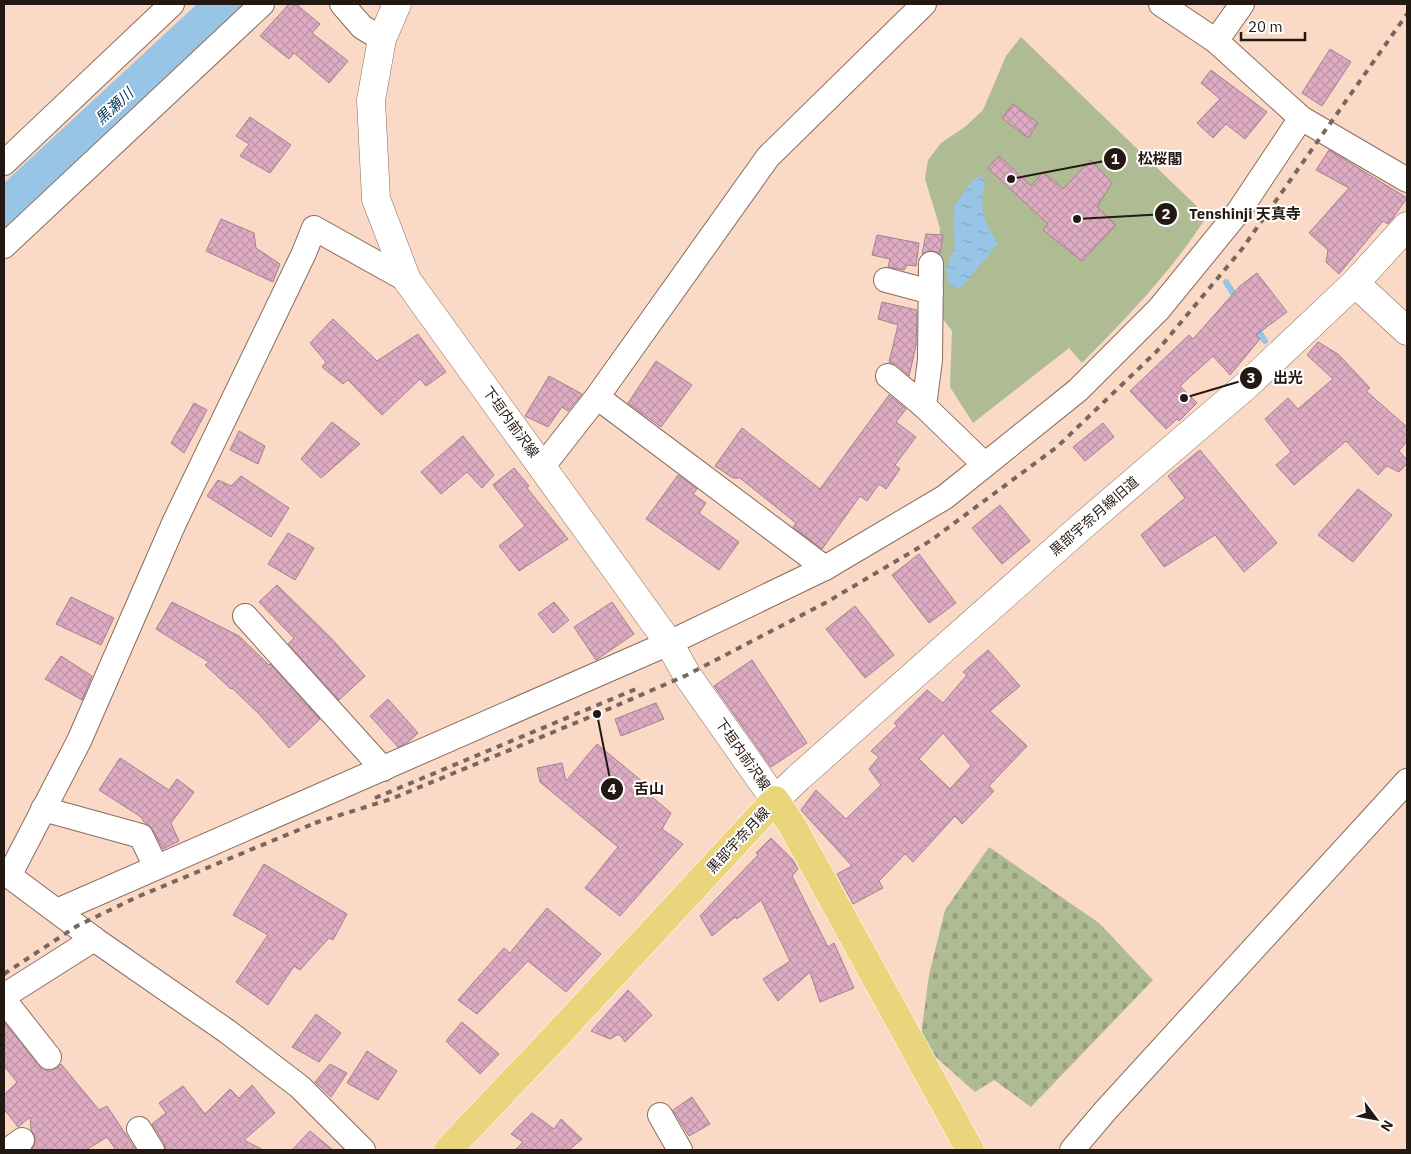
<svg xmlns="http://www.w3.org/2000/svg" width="1411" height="1154" font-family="'IBM Plex Sans','Noto Sans JP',sans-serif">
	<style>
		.cemetery { fill: url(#cemetery-stones) }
		.garden { fill: #afbb93 }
		.water { fill: url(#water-ripples) }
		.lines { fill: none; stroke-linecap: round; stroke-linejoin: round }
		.stream { stroke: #98c4e6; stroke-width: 6 }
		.river { stroke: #98c4e6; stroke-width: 38 }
		.building { fill: url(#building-cross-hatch); stroke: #a38291; fill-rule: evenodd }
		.street-casing { stroke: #8a6d5c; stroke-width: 26 }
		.secondary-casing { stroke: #8a6d5c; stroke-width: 29 }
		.primary-casing { stroke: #fff; stroke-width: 29 }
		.street { stroke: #fff; stroke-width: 24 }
		.secondary { stroke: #fff; stroke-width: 28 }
		.primary { stroke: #ead57c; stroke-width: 28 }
		.rail { stroke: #7a665b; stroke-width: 4; stroke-dasharray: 6 6; stroke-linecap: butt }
		.labels { text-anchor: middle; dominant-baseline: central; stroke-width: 4; stroke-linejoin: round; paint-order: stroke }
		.street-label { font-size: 14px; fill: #241912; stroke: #fff }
		.water-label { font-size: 15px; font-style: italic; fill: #003858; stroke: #fff }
		.leader { fill: none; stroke: #241912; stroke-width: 2 }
		.callout-dot { fill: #241912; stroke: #fff; stroke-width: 2 }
		.mark-label { font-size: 15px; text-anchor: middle; font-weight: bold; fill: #fff }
		.callout-label { font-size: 15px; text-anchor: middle; font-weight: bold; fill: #241912; stroke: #fff; stroke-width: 4; stroke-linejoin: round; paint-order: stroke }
	</style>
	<defs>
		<pattern id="cemetery-stones" width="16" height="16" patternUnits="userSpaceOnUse" patternTransform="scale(1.25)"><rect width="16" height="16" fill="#afbb93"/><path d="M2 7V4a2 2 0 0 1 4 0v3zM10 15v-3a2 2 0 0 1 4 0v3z" fill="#96a07e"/></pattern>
		<pattern id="water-ripples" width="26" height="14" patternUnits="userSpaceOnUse" patternTransform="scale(1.25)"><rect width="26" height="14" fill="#98c4e6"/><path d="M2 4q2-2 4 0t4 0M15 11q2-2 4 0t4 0" fill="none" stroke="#83a8c4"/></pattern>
		<pattern id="building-cross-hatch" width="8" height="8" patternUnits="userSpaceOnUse" patternTransform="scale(1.25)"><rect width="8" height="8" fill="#deabc3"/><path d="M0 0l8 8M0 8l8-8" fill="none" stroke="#be93a6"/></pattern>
	</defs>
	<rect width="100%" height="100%" fill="#fad9c6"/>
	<!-- cemetery -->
	<polygon class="cemetery" points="989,847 1099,923 1153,980 1031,1107 994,1080 975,1092 920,1043 929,975 945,910"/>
	<!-- garden -->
	<path class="garden" d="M1021 37 1207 216C1172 271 1127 317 1082 363L1069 348 973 423 950 387 952 331 940 315 938 282 940 228 925 179 928 160 941 143 965 127 983 110 1006 56Z"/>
	<!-- water -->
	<path class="water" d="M979 176 985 180C980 212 981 215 998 243L964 285 958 289 949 285 946 269 955 246 953 230 954 207 971 182Z"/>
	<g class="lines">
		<!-- stream -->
		<g class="stream">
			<polyline points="1226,282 1237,299"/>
			<polyline points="1255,326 1265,341"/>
		</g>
		<!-- river -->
		<polyline class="river" points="4,209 225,4"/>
	</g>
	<!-- building -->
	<g class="building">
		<polygon points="289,4 296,4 320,24 312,33 348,61 329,83 294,53 289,59 260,36"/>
		<polygon points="1330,49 1351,62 1322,106 1302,93"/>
		<polygon points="1211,70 1267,112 1245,139 1226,124 1213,138 1197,123 1220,99 1201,83"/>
		<polygon points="1013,104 1038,123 1028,138 1002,118"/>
		<polygon points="250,117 291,145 270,173 240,156 249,144 236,136"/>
		<polygon points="1329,150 1407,198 1393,218 1388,224 1383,221 1339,274 1326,262 1328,250 1309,233 1349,188 1316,170"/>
		<polygon points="999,156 1031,186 1043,172 1063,189 1091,160 1112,183 1097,207 1116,225 1082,261 1043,230 1048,224 988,168"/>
		<polygon points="221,219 254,233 256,248 280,264 273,282 206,251"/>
		<polygon points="926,234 943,235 940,254 931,250 922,254"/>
		<polygon points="877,235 919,243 916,266 907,265 904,270 888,267 890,259 872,255"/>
		<polygon points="1257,273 1287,312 1256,335 1260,339 1230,375 1213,356 1180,386 1197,403 1179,421 1177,419 1166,429 1130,391 1189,335 1193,339 1240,286"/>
		<polygon points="882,302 917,310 916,346 909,376 897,365 889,362 898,325 878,319"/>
		<polygon points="333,319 377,361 418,334 446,372 426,386 420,379 382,415 348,380 343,384 322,367 326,362 310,343"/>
		<polygon points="1318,342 1338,354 1370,388 1366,391 1407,427 1407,441 1399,451 1407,460 1407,464 1399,472 1387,466 1378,475 1346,441 1294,485 1276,465 1291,452 1265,419 1288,398 1298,409 1333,379 1307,355"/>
		<polygon points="656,361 692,385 661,427 628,403"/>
		<polygon points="549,376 582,394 568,411 562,407 548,427 525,416"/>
		<polygon points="889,395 906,409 896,422 916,437 895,465 900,469 886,489 879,484 867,501 860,496 822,549 793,527 796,523 740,478 733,478 715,466 742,428 820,489"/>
		<polygon points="194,403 207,410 184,453 171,443"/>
		<polygon points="332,422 360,444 321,478 301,459"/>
		<polygon points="1103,423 1114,437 1085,461 1073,447"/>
		<polygon points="239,431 265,446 258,464 230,450"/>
		<polygon points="463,436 494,475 482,488 467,472 441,494 421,472"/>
		<polygon points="1200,450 1277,543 1244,572 1215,535 1164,567 1141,535 1185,498 1168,476"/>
		<polygon points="514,468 529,486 527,488 568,539 519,571 499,546 525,526 493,485"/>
		<polygon points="678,475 697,489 693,494 706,503 699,513 739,542 719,570 646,519"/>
		<polygon points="241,476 289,508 271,537 207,496 218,480 231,486"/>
		<polygon points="1358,489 1392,515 1353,562 1318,535"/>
		<polygon points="1000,505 1030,541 1002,564 972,528"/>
		<polygon points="288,533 314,548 295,580 268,564"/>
		<polygon points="919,554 956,603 929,623 892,575"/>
		<polygon points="277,585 331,638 365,676 339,700 288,644 294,638 259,602"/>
		<polygon points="71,597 114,618 101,645 56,624"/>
		<polygon points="172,602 239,636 269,665 270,664 320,719 289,748 259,714 232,688 231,689 205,665 209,662 156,629"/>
		<polygon points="554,602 569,620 553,633 538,614"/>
		<polygon points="612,602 634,634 596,660 574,627"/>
		<polygon points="855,606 894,655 865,678 826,629"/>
		<path d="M988 650 1020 686 990 711 1027 746 989 786 994 791 962 824 955 816 913 862 905 854 879 881 883 888 853 904 837 874 852 866 801 810 816 790 846 819 881 785 869 769 879 757 871 751 897 726 894 723 927 690 943 703 967 675 963 672ZM943 733 971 766 950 789 919 759Z"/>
		<polygon points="61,656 92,676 82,700 45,679"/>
		<polygon points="752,660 807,743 771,767 714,686"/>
		<polygon points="388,699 418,733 407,743 398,747 370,716"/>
		<polygon points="656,703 664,719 621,736 615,719"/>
		<polygon points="597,744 655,792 652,797 671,813 662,829 683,844 620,916 585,888 618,847 540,782 537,768 562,763 566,781"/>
		<polygon points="120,758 169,790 177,779 194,792 171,823 179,841 163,849 153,830 149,825 144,822 141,817 99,790"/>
		<polygon points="771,838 793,860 798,869 792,876 828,947 834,943 854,988 820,1002 810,972 778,1001 763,979 790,961 761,900 737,919 735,917 712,936 700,916 758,855 756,853"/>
		<polygon points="264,864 347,914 333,940 329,938 300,970 294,966 268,1005 236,982 268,935 233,915"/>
		<polygon points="547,908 601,954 566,992 528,961 477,1014 458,1000 504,948 510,953"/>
		<polygon points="628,990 652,1015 625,1042 619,1034 610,1039 591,1031"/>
		<polygon points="316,1014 341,1033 319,1062 292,1047"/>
		<polygon points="4,1022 39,1066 44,1070 50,1071 57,1068 61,1064 99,1110 107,1106 136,1150 116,1150 107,1137 86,1150 32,1150 36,1139 31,1130 30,1117 18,1127 4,1109 4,1095 17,1082 4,1066"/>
		<polygon points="462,1022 499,1054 480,1074 446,1041"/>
		<polygon points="367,1051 397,1071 378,1100 347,1083"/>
		<polygon points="330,1064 347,1073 331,1097 315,1082"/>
		<polygon points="252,1085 275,1113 244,1140 263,1150 166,1150 164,1143 152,1124 166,1113 159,1103 183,1086 205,1114 230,1089 239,1098"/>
		<polygon points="692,1097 710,1124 689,1136 673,1110"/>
		<polygon points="532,1113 554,1129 561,1119 582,1139 569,1150 515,1150 523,1142 511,1134"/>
		<polygon points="310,1131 333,1150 292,1150"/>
	</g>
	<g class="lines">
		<!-- street casing -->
		<g class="street-casing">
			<g id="street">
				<polyline points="342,4 362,27 382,39"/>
				<polyline points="1161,4 1216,41 1301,118 1407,180"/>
				<polyline points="1216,41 1242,4"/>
				<polyline points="4,163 172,4"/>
				<polyline points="4,246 262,4"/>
				<polyline points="886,280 931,292"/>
				<polyline points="888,376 924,406 985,465"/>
				<polyline points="597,397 825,568"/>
				<polyline points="924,406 930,360 931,264"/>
				<polyline points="543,466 597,397 768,157 924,4"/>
				<polyline points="245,616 383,769"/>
				<polyline points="43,809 141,836 156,867"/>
				<polyline points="4,872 94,939 228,1032 300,1087 363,1150"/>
				<polyline points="9,876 79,741 175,521 304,253 314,228 407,280"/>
				<polyline points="57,911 669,643 825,568 945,497 1078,390 1159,309 1239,211 1301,118"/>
				<polyline points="4,996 94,939"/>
				<polyline points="4,1000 49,1057"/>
				<polyline points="660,1115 680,1150"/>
				<polyline points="139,1129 152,1150"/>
				<polyline points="8,1150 22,1140"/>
				<polyline points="1072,1150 1106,1110 1407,781"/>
			</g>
		</g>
		<!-- secondary casing -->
		<g class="secondary-casing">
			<g id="secondary">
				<polyline points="397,4 382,39 371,100 376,199 407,280 669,643 687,675 775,800 798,778 1080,528 1248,384 1355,283 1407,226"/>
				<polyline points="1355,283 1407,331"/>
			</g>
		</g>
		<!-- primary casing -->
		<g class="primary-casing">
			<polyline id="primary" points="448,1150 559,1033 775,800 793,827 970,1150"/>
		</g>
		<!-- street -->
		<use href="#street" class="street"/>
		<!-- secondary -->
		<use href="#secondary" class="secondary"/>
		<!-- primary -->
		<use href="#primary" class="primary"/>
		<!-- rail -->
		<g class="rail">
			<polyline points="375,798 636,689"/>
			<polyline points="315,823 391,799 597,714 687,675 827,602 930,541 1057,447 1157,351 1242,249 1407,14"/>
			<polyline points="4,974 77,926 137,897 320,821"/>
		</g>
	</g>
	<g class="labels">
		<!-- street labels -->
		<g class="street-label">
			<text transform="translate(511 422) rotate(54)">下垣内前沢線</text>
			<text transform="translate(1094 516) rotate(-41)">黒部宇奈月線旧道</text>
			<text transform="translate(743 754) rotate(55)">下垣内前沢線</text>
			<text transform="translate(738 840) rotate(-47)">黒部宇奈月線</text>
		</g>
		<!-- water labels -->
		<g class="water-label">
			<text transform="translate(114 106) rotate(-43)">黒瀬川</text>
		</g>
	</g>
	<!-- callouts -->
	<path class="leader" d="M1011 179L1115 159M1077 219L1166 214M1184 398L1251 378M597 714L612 789"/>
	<g class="callout-dot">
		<circle cx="1011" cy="179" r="5"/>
		<circle cx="1077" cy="219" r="5"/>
		<circle cx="1184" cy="398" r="5"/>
		<circle cx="597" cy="714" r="5"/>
		<circle cx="1115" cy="159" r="12"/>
		<circle cx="1166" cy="214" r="12"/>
		<circle cx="1251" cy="378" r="12"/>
		<circle cx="612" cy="789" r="12"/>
	</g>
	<g class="mark-label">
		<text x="1115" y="164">1</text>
		<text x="1166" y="219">2</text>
		<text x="1251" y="383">3</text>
		<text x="612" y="794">4</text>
	</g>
	<g class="callout-label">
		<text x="1160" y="164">松桜閣</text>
		<text x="1245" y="219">Tenshinji 天真寺</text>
		<text x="1288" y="383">出光</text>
		<text x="649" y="794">舌山</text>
	</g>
	<!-- border -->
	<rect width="1411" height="1154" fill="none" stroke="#241912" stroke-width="10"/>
	<!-- north arrow -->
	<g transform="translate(1376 1119) rotate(122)" stroke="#ffffff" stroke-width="4" paint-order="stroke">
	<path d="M0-4L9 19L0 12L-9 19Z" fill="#241912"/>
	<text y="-8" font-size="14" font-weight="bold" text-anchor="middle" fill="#241912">N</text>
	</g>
	<!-- scale -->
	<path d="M1241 32v8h64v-8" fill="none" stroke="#241912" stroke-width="2.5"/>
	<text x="1248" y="32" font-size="15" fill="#241912" stroke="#ffffff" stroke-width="4" paint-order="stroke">20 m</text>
</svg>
